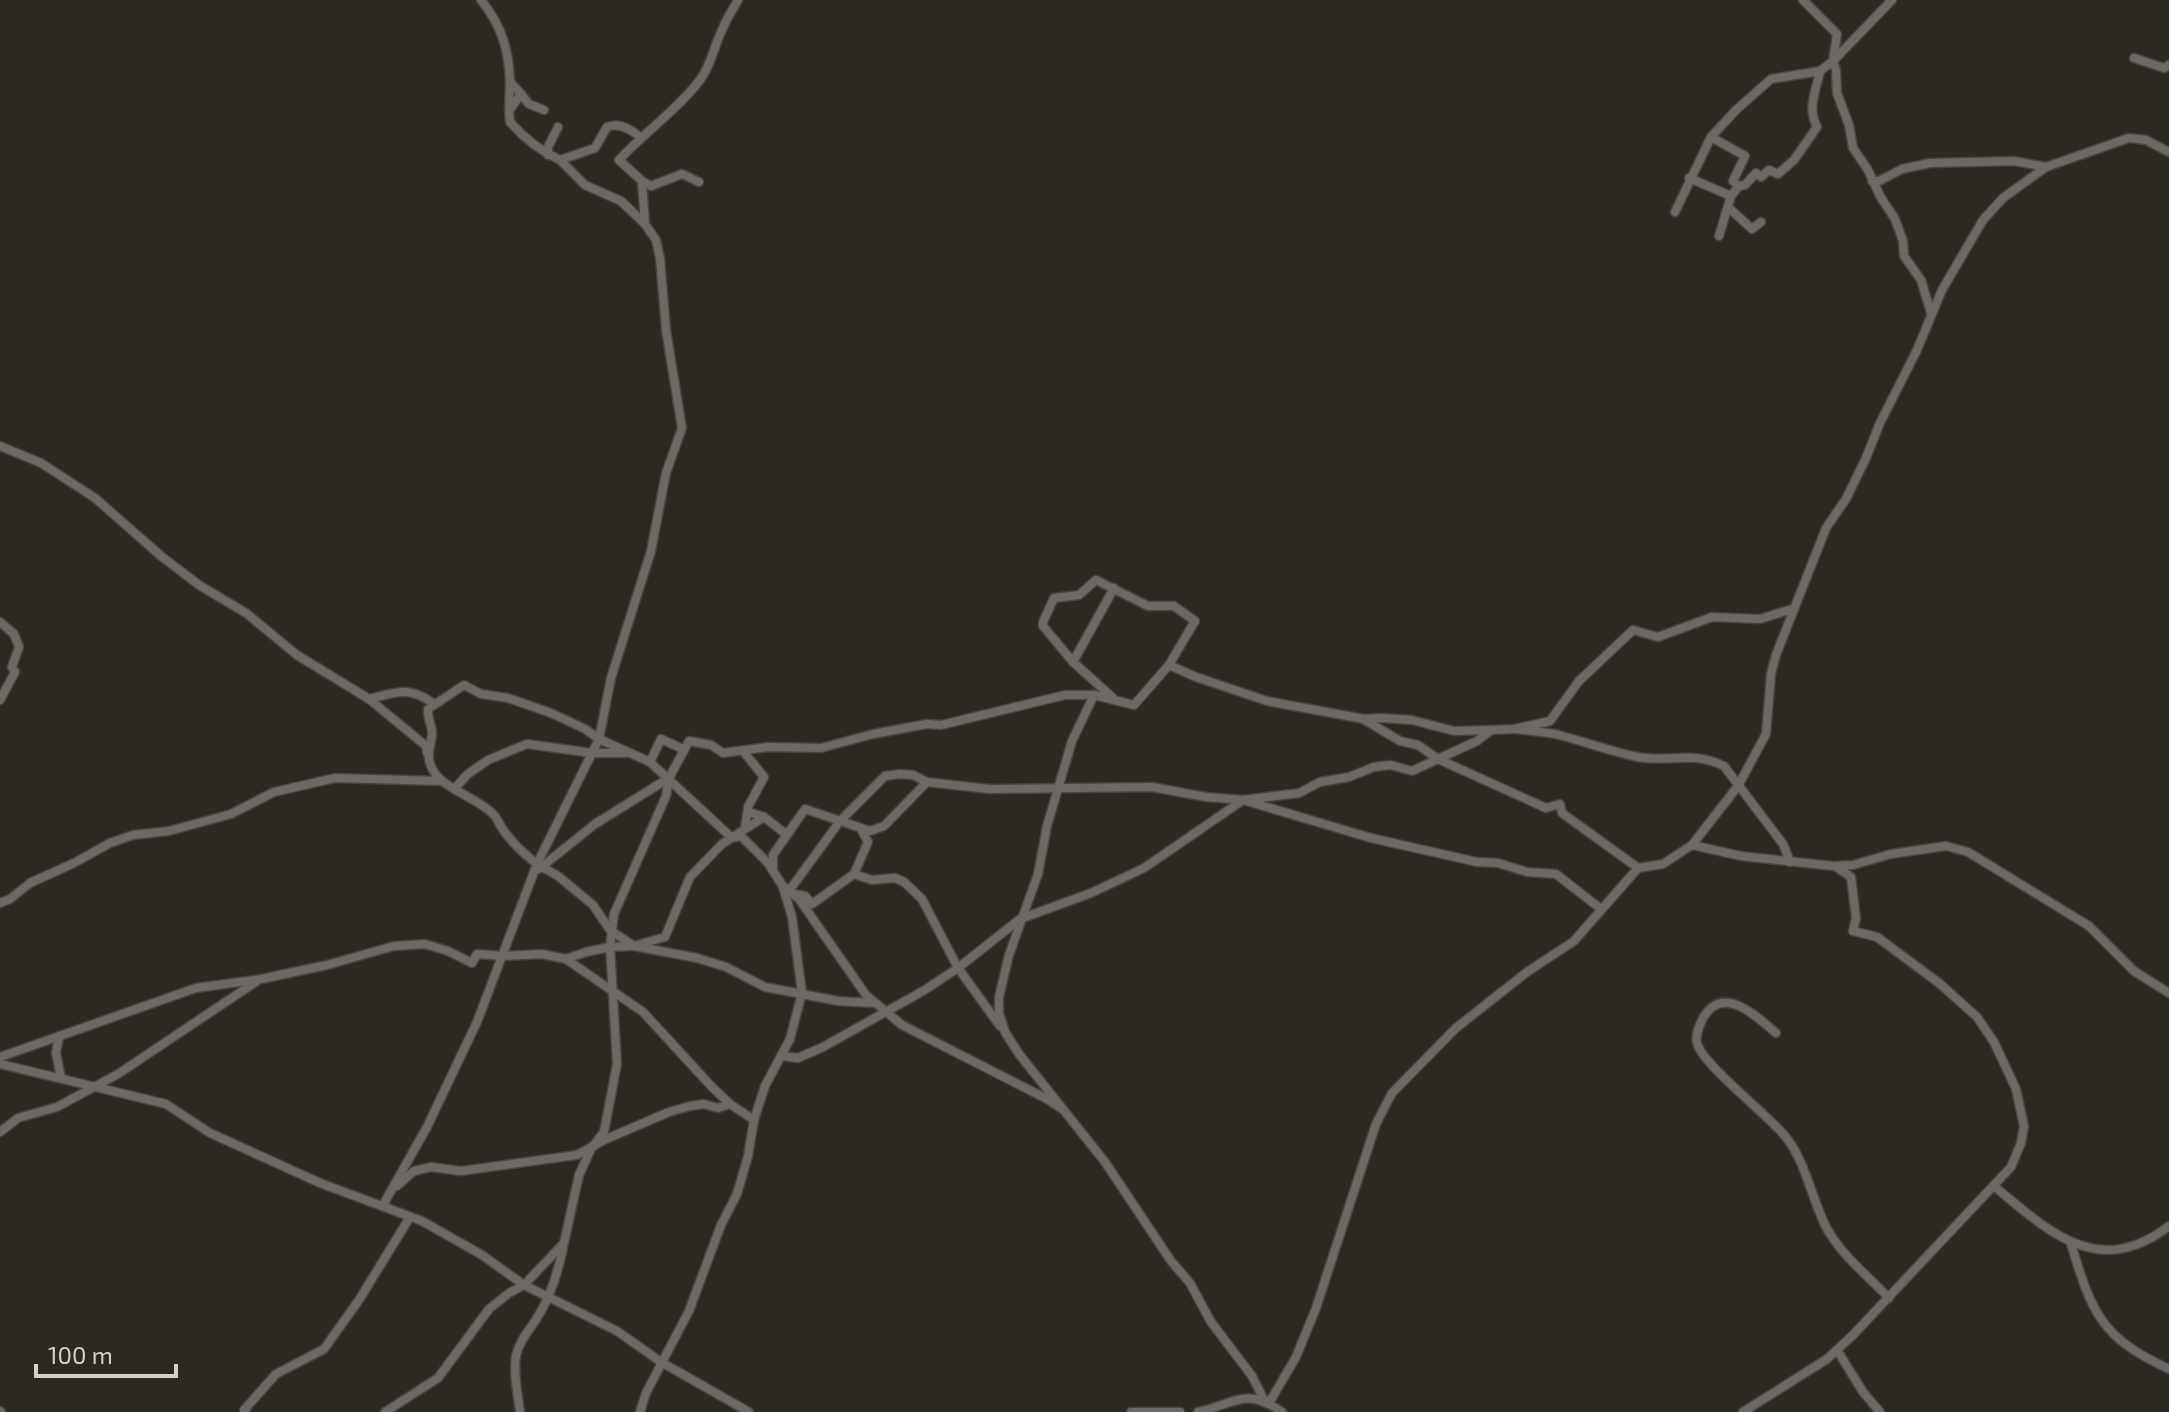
<svg xmlns="http://www.w3.org/2000/svg" width="2169" height="1412" font-family="'Exo 2',sans-serif">
	<style>
		.lines { fill: none; stroke-linecap: round; stroke-linejoin: round }
		.minor-casing { stroke: #48433c; stroke-width: 11 }
		.minor { stroke: #6c6965; stroke-width: 8 }
	</style>
	<rect width="100%" height="100%" fill="#2d2821"/>
	<g class="lines">
		<!-- minor casing -->
		<g class="minor-casing">
			<g id="minor">
				<path d="M481 0C502 26 509 50 510 83 510 96 508 109 510 122 524 138 540 151 560 160L595 148 607 127C620 122 631 129 640 137"/>
				<path d="M738 0C733 9 727 18 723 28 714 45 712 64 700 80 677 110 645 132 619 160L642 181 645 224 656 240 660 258 666 330 682 428 666 473 651 551 611 678 599 739 537 864 558 876 593 905 610 930 634 946 697 958 726 967 765 987 838 1001 874 1003"/>
				<polyline points="1803,0 1837,34 1833,61 1836,70 1837,93 1849,125 1853,148 1868,170 1880,196 1895,219 1903,241 1904,256 1921,280 1931,313"/>
				<polyline points="2134,58 2164,68 2169,65"/>
				<polyline points="521,94 529,104 544,110"/>
				<polyline points="509,111 521,94 510,82"/>
				<polyline points="1711,137 1745,156 1733,181 1739,186"/>
				<polyline points="548,155 548,147 558,127"/>
				<polyline points="560,160 585,185 621,201 645,224"/>
				<polyline points="1689,178 1731,196"/>
				<polyline points="642,181 651,186 682,174 699,182"/>
				<polyline points="1872,181 1879,181 1902,169 1930,163 2014,161 2046,167"/>
				<polyline points="1729,208 1752,229 1761,222"/>
				<polyline points="1675,212 1711,137 1736,110 1771,79 1820,71 1833,61 1892,0"/>
				<path d="M1719 236 1731 196 1739 186 1745 185 1756 173 1761 177 1769 170 1778 174 1794 160 1817 127C1807 108 1816 91 1820 71"/>
				<polyline points="0,446 41,463 95,498 161,556 199,585 246,613 297,655 369,699 426,746 427,752"/>
				<polyline points="0,622 14,634 19,647 12,667 15,672 0,700"/>
				<polyline points="1073,662 1114,588"/>
				<polyline points="1112,697 1073,662 1043,626 1043,622 1054,598 1079,595 1096,580 1148,606 1174,606 1195,621 1169,665"/>
				<path d="M369 699C398 692 408 686 433 703"/>
				<polyline points="1365,720 1400,741 1418,745 1438,759 1546,808 1560,804 1562,813 1638,868"/>
				<path d="M1516 729C1530 731 1545 732 1559 735 1586 742 1612 752 1638 757 1671 763 1690 750 1724 766L1783 844 1790 862"/>
				<polyline points="743,751 764,777 748,807 745,828"/>
				<polyline points="650,762 661,739 683,749"/>
				<polyline points="454,789 468,774 488,760 527,744 592,753 626,753"/>
				<polyline points="749,812 764,817 787,835"/>
				<polyline points="1692,845 1738,786 1766,734 1771,674 1776,655 1826,528 1846,499 1866,458 1880,423 1917,350 1942,290 1983,220 2003,198 2046,167 2129,138 2146,140 2169,152"/>
				<polyline points="773,868 773,855 805,809 870,831 884,826 927,782"/>
				<polyline points="539,869 595,824 669,778"/>
				<polyline points="854,874 868,842 861,829"/>
				<polyline points="789,891 840,821 885,776 900,774 913,775 927,782 989,789 1152,787 1206,797 1243,800 1371,838 1477,862 1498,863 1527,872 1556,874 1601,909"/>
				<polyline points="794,894 805,896 812,904 854,874 872,880 895,878 904,882 922,899 958,968 1000,1026"/>
				<polyline points="0,903 10,899 30,883 74,863 110,843 133,835 169,831 231,814 274,792 335,778 441,781"/>
				<polyline points="566,959 643,1012 712,1087 730,1104 754,1120"/>
				<path d="M1776 1033C1756 1016 1722 982 1702 1020 1699 1027 1695 1036 1697 1043 1702 1064 1768 1115 1785 1136 1805 1160 1811 1196 1825 1225 1839 1253 1867 1275 1889 1298"/>
				<polyline points="59,1036 56,1053 61,1078"/>
				<polyline points="782,1056 798,1058 823,1047 923,991 958,968 1020,919 1091,893 1144,868 1243,800 1299,793 1320,782 1349,777 1374,767 1390,765 1412,771 1477,741 1491,730 1514,729 1550,721 1579,681 1633,630 1658,637 1712,617 1760,619 1792,609"/>
				<polyline points="0,1057 196,988 261,979 327,965 394,946 425,944 448,951 472,963 477,954 503,956 542,954 566,959 586,952 610,947 634,946 665,937 690,877 722,844 764,817"/>
				<polyline points="0,1064 166,1104 210,1133 320,1183 422,1221 482,1255 524,1285 617,1331 661,1362 749,1412"/>
				<polyline points="0,1132 18,1118 57,1107 118,1074 257,981"/>
				<polyline points="397,1186 414,1171 431,1167 461,1171 577,1155 604,1140 669,1112 690,1106 704,1104 718,1108 730,1104"/>
				<path d="M1994 1186C2049 1232 2099 1280 2169 1226"/>
				<path d="M383 1205 427 1127 477 1022 537 864C524 854 511 842 502 828 498 822 497 817 492 813 471 793 432 787 429 758 428 749 432 741 432 733 432 725 427 718 428 709L464 685 481 694 508 698 551 713 585 729 599 739 650 762 732 838 741 836 768 863 782 885 799 899 866 995 902 1025 1047 1099 1062 1109"/>
				<path d="M2071 1244C2092 1313 2101 1338 2169 1369"/>
				<polyline points="1837,1350 1863,1392 1880,1412"/>
				<polyline points="1264,1400 1252,1376 1211,1322 1190,1283 1171,1261 1105,1162 1019,1054 1005,1032 999,1013 999,997 1009,955 1038,874 1047,826 1072,741 1094,695 1134,705 1169,665 1196,677 1267,701 1364,719 1381,718 1412,720 1454,731 1491,730"/>
				<polyline points="1269,1403 1296,1357 1316,1308 1376,1124 1392,1093 1456,1028 1527,972 1574,941 1638,868 1663,864 1692,845 1741,856 1833,866 1853,865 1891,854 1946,846 1968,852 2089,926 2134,971 2169,993"/>
				<polyline points="0,1411 1,1412"/>
				<polyline points="246,1412 244,1410 276,1374 324,1349 359,1300 410,1217"/>
				<polyline points="385,1412 438,1378 489,1309 509,1293 524,1285 564,1243 579,1175 591,1149 604,1132 617,1064 610,947 614,914 666,796 669,778 689,741 711,745 723,753 768,747 821,748 873,734 927,724 941,725 1065,695 1094,695"/>
				<path d="M520 1412C518 1394 513 1374 516 1356 519 1341 529 1331 537 1318 550 1298 558 1272 563 1248"/>
				<polyline points="640,1412 646,1393 689,1311 721,1225 737,1194 748,1156 754,1120 765,1086 790,1039 802,993 792,917 783,887"/>
				<polyline points="1131,1412 1180,1412"/>
				<path d="M1198 1412C1235 1404 1245 1386 1282 1412"/>
				<polyline points="1743,1412 1827,1359 1853,1335 2011,1167 2021,1143 2024,1126 2016,1089 1994,1042 1977,1017 1939,983 1877,937 1853,931 1856,918 1851,877 1838,868"/>
			</g>
		</g>
		<!-- minor -->
		<use href="#minor" class="minor"/>
	</g>
	<!-- scale -->
	<path d="M36 1364v12h140v-12" fill="none" stroke="#d4d1cc" stroke-width="4"/>
	<text x="48" y="1364" font-size="24" fill="#d4d1cc" stroke="#2d2821" stroke-width="6" paint-order="stroke">100 m</text>
</svg>
